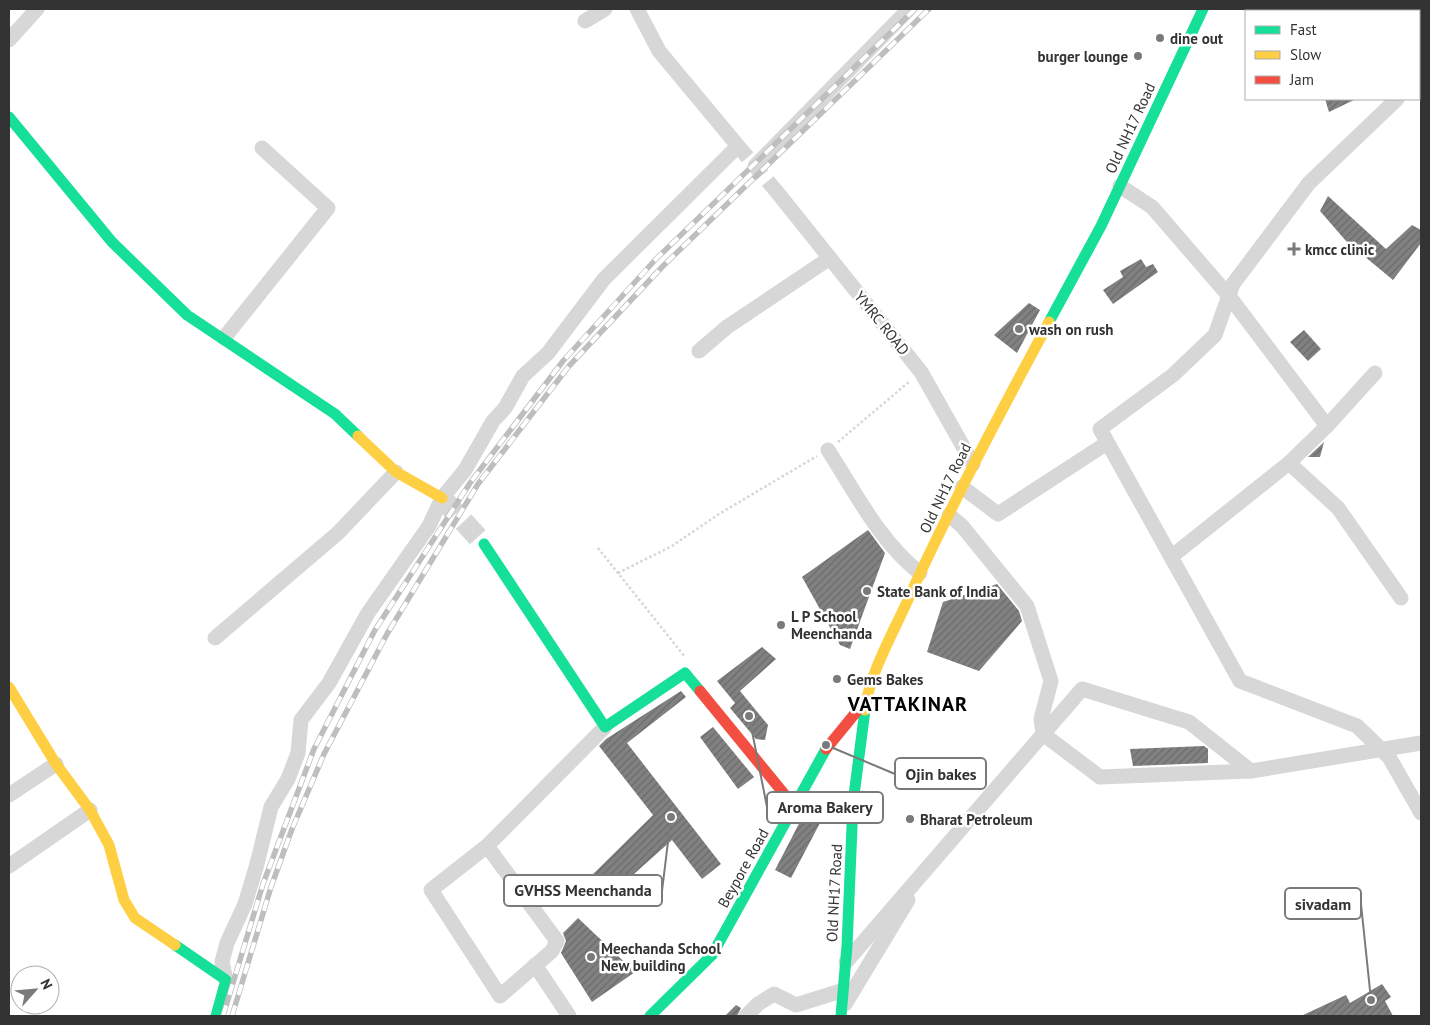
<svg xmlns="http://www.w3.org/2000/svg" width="1430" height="1025" font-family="'PT Sans',sans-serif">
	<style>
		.building { fill: url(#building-hatch) }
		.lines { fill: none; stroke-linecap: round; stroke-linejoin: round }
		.street-tunnel { stroke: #d6d6d6; stroke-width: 15; stroke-dasharray: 15 8; stroke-linecap: butt }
		.secondary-tunnel { stroke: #d6d6d6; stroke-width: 21; stroke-dasharray: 21 11; stroke-linecap: butt }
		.path { stroke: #d6d6d6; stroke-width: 2.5; stroke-dasharray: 2.5 2.5; stroke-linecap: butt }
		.street { stroke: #d7d7d7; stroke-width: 15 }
		.fast { stroke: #16e098; stroke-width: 11 }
		.slow { stroke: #ffcf43; stroke-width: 11 }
		.jam { stroke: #f24e42; stroke-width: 11 }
		.rail-casing { stroke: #bebebe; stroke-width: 5.5 }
		.rail { stroke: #fff; stroke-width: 4; stroke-dasharray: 11; stroke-linecap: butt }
		.poi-dot { fill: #7a7a7a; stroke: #fff; stroke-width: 2 }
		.labels { text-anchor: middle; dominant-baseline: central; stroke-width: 5; stroke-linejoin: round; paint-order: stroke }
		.poi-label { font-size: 15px; font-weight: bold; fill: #333; stroke: #fff; text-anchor: start }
		.street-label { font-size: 15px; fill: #333; stroke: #fff }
		.district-label { font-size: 20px; font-weight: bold; letter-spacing: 1px; fill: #000; stroke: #fff }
		.leader { fill: none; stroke: #7a7a7a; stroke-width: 2 }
		.callout-dot { fill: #7a7a7a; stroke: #fff; stroke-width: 2 }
		.callout { fill: #fff; stroke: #7a7a7a; stroke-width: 2 }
		.callout-label { font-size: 16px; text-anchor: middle; font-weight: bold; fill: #333 }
	</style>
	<defs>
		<pattern id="building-hatch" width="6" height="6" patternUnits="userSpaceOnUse" patternTransform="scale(1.25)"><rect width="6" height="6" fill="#818181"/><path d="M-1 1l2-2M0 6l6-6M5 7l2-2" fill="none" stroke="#6a6a6a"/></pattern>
	</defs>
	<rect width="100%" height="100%" fill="#fff"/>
	<!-- building -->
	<g class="building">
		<polygon points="1325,99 1356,99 1329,112"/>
		<polygon points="1328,196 1386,249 1412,225 1421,230 1421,243 1393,280 1346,241 1320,211"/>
		<polygon points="1141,259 1146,267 1153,264 1158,272 1113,304 1103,290 1123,277 1120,271"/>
		<polygon points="1029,303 1040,310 1017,353 994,335"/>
		<polygon points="1304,330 1321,349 1308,361 1290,342"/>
		<polygon points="1324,442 1320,457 1308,457"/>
		<polygon points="868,530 885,553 850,649 840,645 802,577"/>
		<polygon points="997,584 1019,611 1022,621 979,671 927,652 943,602"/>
		<polygon points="762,647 776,659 740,691 768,725 765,740 756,739 730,708 735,703 717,681"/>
		<polygon points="681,691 686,697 627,743 721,864 702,879 672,840 606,899 585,882 653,815 599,746 606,739"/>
		<polygon points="713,727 754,777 738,789 700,737"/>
		<polygon points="1204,746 1208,749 1208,763 1133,766 1130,749"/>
		<polygon points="805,812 820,823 791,878 775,870"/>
		<polygon points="578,918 635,972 592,1002 561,953 566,941 563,933"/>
		<polygon points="1382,984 1391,997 1385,1001 1393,1016 1301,1016 1346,995 1350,1003"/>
		<polygon points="736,1005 741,1008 737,1016 725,1016"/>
	</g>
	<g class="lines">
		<!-- street-tunnel -->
		<polyline class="street-tunnel" points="738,146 777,192"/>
		<!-- secondary-tunnel -->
		<polyline class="secondary-tunnel" points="442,498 484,544"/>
		<!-- path -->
		<g class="path">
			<polyline points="838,442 910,381"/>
			<polyline points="598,548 685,657"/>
			<polyline points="618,573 672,546 719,514 817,456"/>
		</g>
		<!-- street -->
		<g class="street">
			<polyline points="585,21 605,9"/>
			<polyline points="9,40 37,9"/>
			<polyline points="1419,78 1421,75"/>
			<polyline points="1397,99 1309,183 1233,284 1215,335 1173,375 1100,429 1240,681 1357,726 1389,757 1421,813"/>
			<polyline points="755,166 909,9"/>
			<polyline points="1120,186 1152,207 1229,296 1327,426"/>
			<polyline points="777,192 921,372 973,464"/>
			<polyline points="224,338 328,208 262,148"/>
			<polyline points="699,351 727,327 830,258"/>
			<path d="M828 450C855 492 880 542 920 573"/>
			<polyline points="1289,463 1338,508 1401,598"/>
			<polyline points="962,487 998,514 1107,443"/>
			<polyline points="949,515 962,526 1027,606 1051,681 1041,719 1043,734 1100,777 1251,771"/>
			<polyline points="1171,557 1289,463 1327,426 1375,373"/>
			<polyline points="215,638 338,533 396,472"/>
			<polyline points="9,795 56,764"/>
			<polyline points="487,846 557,941 552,951 500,996 431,890 487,846 605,727"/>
			<polyline points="9,866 90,810"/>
			<polyline points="846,962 1082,689 1189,722 1251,771 1421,743"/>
			<polyline points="535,965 569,1016"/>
			<polyline points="226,980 222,962 227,943 245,904 257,864 271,807 288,779 298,753 301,720 329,683 368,613 429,526 442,498 465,470 493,421 505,408 523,376 548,353 604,279 738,146 659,51 637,9"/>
			<polyline points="845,1004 908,900"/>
			<polyline points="746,1016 758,1004 774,994 796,1005 844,990"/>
		</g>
		<!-- fast -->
		<g class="fast">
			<polyline points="9,117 112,242 187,315 335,414 358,436"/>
			<polyline points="1049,322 1101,226 1203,9"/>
			<polyline points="484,544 605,727 685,673 700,691"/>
			<polyline points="175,945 226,980 216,1016"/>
			<polyline points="650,1016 712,955 826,749"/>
			<polyline points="841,1016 847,946 853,803 865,710"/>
		</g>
		<!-- slow -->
		<g class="slow">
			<polyline points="358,436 396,472 442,498"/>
			<polyline points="9,687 56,764 90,810 109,845 124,900 135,918 175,945"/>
			<path d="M865 710C869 675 892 635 906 604 950 507 999 415 1049 322"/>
		</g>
		<!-- jam -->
		<g class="jam">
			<polyline points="700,691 794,806"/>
			<polyline points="826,749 866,700"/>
		</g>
		<!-- rail casing -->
		<g class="rail-casing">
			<g id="rail">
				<polyline points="223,1016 263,884 314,749 375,630 470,483 563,361 656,259 915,9"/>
				<polyline points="232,1016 271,887 292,829 324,754 387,634 478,484 569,366 663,266 929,9"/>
			</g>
		</g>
		<!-- rail -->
		<use href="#rail" class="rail"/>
	</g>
	<!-- markers -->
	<g class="poi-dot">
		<circle cx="1160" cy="38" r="5"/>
		<circle cx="1138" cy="56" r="5"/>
		<path d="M1291.5 241.5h5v5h5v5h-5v5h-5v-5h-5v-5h5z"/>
		<circle cx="1019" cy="329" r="5"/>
		<circle cx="867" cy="591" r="5"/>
		<circle cx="781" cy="625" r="5"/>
		<circle cx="837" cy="679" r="5"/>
		<circle cx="910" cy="819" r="5"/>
		<circle cx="591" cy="957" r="5"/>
	</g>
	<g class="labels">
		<!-- poi labels -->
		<g class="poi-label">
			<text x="1170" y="38">dine out</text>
			<text x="1128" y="56" text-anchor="end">burger lounge</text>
			<text x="1305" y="249">kmcc clinic</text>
			<text x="1029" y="329">wash on rush</text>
			<text x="877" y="591">State Bank of India</text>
			<text x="791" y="616">L P School<tspan x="791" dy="17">Meenchanda</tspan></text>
			<text x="847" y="679">Gems Bakes</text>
			<text x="920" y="819">Bharat Petroleum</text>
			<text x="601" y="948">Meechanda School<tspan x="601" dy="17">New building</tspan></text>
		</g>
		<!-- street labels -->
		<g class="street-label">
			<text transform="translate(1130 128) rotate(-65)">Old NH17 Road</text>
			<text transform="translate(882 323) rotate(51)">YMRC ROAD</text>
			<text transform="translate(945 488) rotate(-64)">Old NH17 Road</text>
			<text transform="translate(743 868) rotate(-61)">Beypore Road</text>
			<text transform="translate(834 893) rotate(-87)">Old NH17 Road</text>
		</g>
		<!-- district labels -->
		<g class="district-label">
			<text x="908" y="704">VATTAKINAR</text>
		</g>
	</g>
	<!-- callouts -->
	<path class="leader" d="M826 745L895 774M749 716L767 807M671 817L662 891M1371 1000L1361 904"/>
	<g class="callout-dot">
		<circle cx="826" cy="745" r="5"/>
		<circle cx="749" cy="716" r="5"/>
		<circle cx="671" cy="817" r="5"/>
		<circle cx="1371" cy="1000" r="5"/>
	</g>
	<g class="callout">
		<rect x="895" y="758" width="91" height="31" rx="5"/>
		<rect x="767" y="792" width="116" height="31" rx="5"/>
		<rect x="504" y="875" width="158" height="31" rx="5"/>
		<rect x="1285" y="888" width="76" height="31" rx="5"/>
	</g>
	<g class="callout-label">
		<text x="941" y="780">Ojin bakes</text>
		<text x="825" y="813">Aroma Bakery</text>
		<text x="583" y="896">GVHSS Meenchanda</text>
		<text x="1323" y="910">sivadam</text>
	</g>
	<!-- border -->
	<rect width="1430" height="1025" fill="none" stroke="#333333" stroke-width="20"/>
	<!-- legend -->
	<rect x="1245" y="10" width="175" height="90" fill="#ffffff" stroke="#adadad"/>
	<rect x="1255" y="26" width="25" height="8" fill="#16e098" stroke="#adadad"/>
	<text x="1290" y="35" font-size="15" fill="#333333">Fast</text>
	<rect x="1255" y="51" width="25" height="8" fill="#ffcf43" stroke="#adadad"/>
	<text x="1290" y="60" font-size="15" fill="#333333">Slow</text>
	<rect x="1255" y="76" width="25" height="8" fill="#f24e42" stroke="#adadad"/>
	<text x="1290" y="85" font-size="15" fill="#333333">Jam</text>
	<!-- north arrow -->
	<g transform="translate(35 990) rotate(63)"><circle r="24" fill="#ffffff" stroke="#adadad"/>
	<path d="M0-4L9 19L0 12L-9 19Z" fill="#7a7a7a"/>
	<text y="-8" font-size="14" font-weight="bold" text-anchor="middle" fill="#333333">N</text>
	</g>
</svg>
